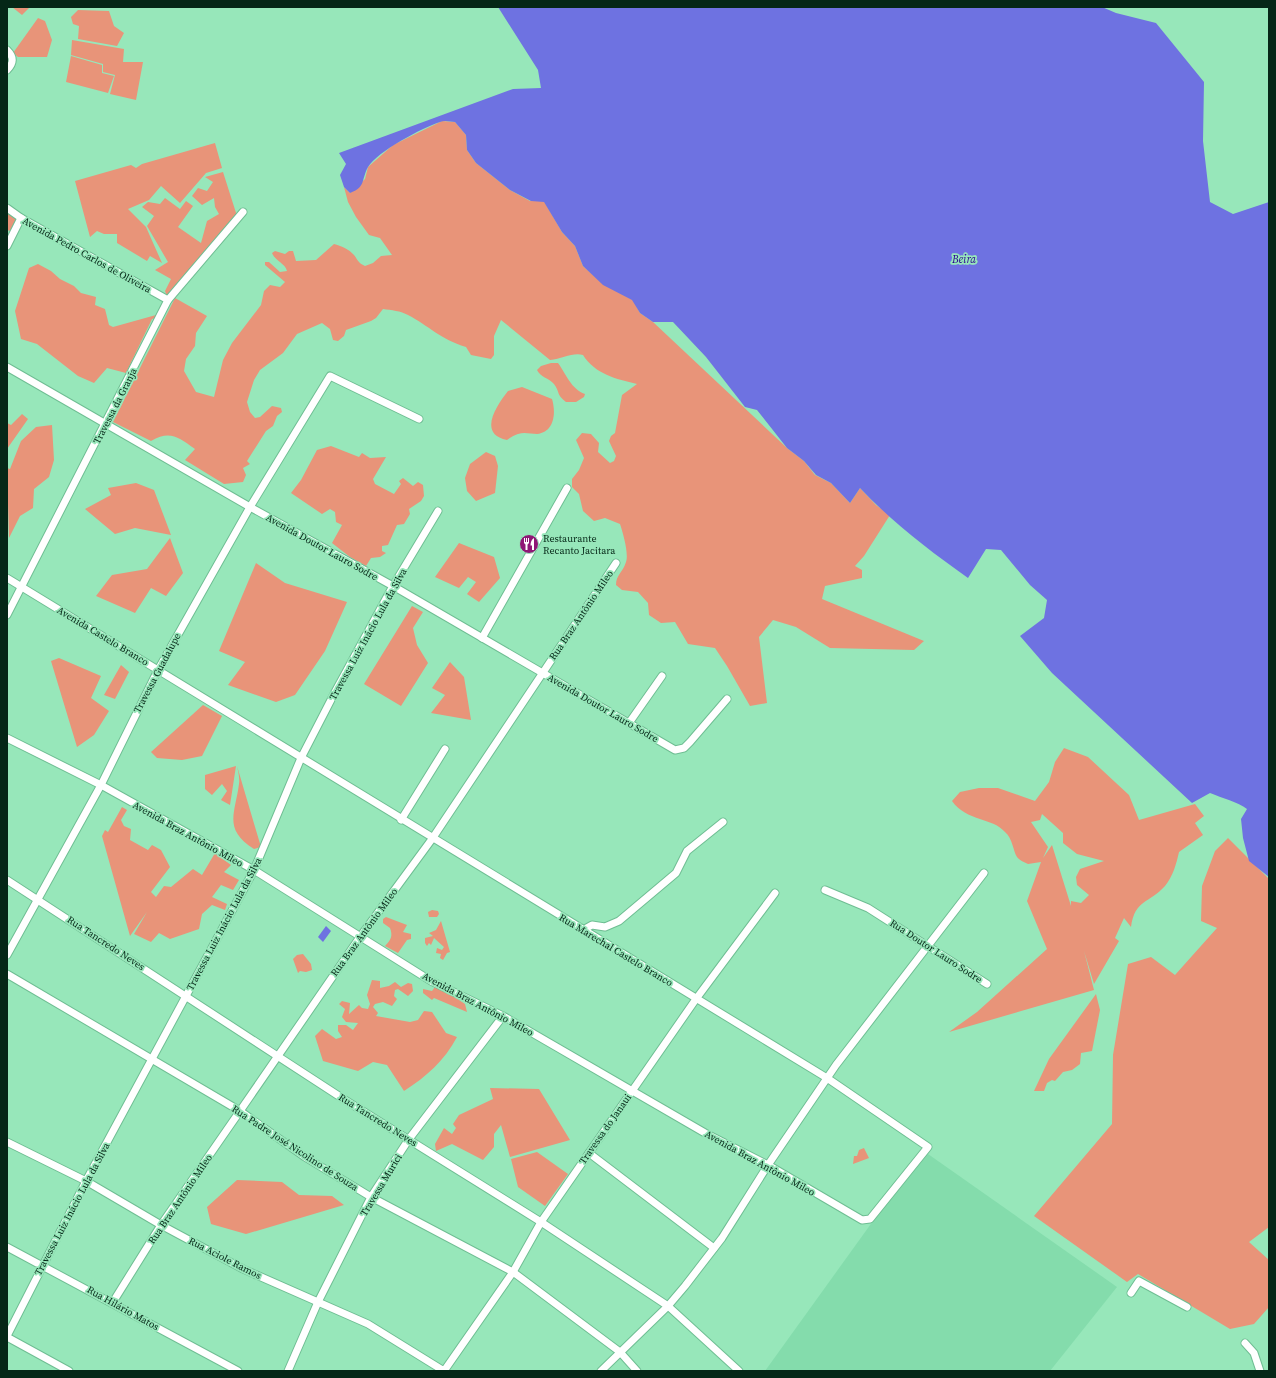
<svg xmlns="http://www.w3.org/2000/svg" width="1276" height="1378" font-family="'Source Serif 4',serif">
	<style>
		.built { fill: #84dcac }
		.green { fill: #e89479; fill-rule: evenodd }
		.water { fill: #6e72e1 }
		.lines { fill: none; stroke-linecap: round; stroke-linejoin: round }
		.minor-casing { stroke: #6fbe93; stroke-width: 9 }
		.minor { stroke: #fff; stroke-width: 7 }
		.labels { text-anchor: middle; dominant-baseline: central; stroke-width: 3.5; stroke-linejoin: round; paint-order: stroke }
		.street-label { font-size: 10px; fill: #052717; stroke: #97e7ba }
		.poi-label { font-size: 10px; fill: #052717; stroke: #97e7ba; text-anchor: start }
		.water-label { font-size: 11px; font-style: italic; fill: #2b0192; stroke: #97e7ba }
	</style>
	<rect width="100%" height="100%" fill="#97e7ba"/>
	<!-- built -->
	<polygon class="built" points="928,1154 1117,1287 1050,1371 765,1371 873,1221"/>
	<!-- green -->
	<g class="green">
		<polygon points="12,7 30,7 22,15"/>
		<polygon points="78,10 109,11 114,26 124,33 117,46 78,39 79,26 73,24 71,17"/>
		<polygon points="38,18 45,21 52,40 47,57 18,57 13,53"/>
		<polygon points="72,40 124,49 123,62 143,62 136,100 110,94 115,75 103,72 103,64 71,55"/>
		<polygon points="71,56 102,65 102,73 114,76 108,93 66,82"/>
		<path d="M442 121 455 122 466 135 467 150 476 163 510 190 530 201H544L562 232 575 246 583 266 603 284 633 300 640 313 653 322 787 448 804 461 815 475 831 483 850 503 860 488 876 505 890 515 864 556 855 566 862 570V578L825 586 822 599 924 641 914 650 830 648 796 627 773 620 759 637 767 703 750 706 727 666 715 648 688 644 675 622 661 623 649 615 648 603 638 592 622 590 616 585C616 575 623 572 626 562 629 554 623 533 620 524L605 518 594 521 583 511 579 494 572 487V479L579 470 584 458 576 440 582 433 591 434 599 443 598 452 610 463 614 461 616 456 609 441 611 436 615 433 622 395 637 384C616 379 595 374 583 355 573 352 562 359 550 360L501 320 494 336V355L491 359 471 355 466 347C440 339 429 326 408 315 401 311 391 310 383 309L376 318 371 321 346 330 344 336 338 341 333 340 330 329 322 323 297 334 283 353 260 370 254 380 247 402 250 412 255 418 260 417 272 406 281 408 282 412 277 416 273 426 266 431 247 461 250 464 243 468 246 475 243 482 224 484 185 460 195 449C178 437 170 430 151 441L113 422 175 298 207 316 196 333 195 346 186 359 184 371 196 392 214 397 223 360 232 343 261 305 264 291 270 285 280 287 285 282 265 265V262H269L280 272 287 271C285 263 275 261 272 253L275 251 285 254 289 251H293L296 261 316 260 334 244C341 246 349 249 354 255 358 260 358 263 365 266L373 263 381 256 392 255 380 238 369 235 356 217 348 202 344 187 350 193 365 179 368 167 393 145Z"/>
		<polygon points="215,143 222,168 206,173 180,203 161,186 149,200 128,209 146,227 162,263 150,256 147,261 117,243 117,234 104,234 97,231 90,237 75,181 131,165 136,168 142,164"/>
		<polygon points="223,172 237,216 167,296 165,291 171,279 155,270 168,262 147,226 154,216 142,207 148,202 160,204 165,198 180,209 186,201 193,206 178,227 201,243 207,221 219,214 215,207 214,198 202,205 192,196 198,188 207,191 213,182 205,177"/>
		<polygon points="7,209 15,215 16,223 14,232 7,230"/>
		<polygon points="38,264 51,271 60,279 74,286 81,293 96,297 95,305 105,309 109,325 113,327 156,315 157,318 152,319 126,373 107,368 94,383 78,376 37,344 21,339 15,311 29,268"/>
		<path d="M551 363H558C566 374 571 389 585 394L584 397 576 402H566C556 394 560 392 554 384 549 378 540 377 537 370L541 366Z"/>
		<path d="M522 387 552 399C556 412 555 432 537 434 531 434 524 432 518 434 514 435 510 438 507 440 477 434 497 405 508 391Z"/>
		<polygon points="22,414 28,419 7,449 7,423 11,425"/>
		<polygon points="52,425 54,460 49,477 34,489 33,508 20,516 9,538 7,468 10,469 21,441 36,427"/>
		<polygon points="331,446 359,457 362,453 370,458 386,457 373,479 375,484 394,494 401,484 399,481 403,478 413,486 418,482 423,485 424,496 421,501 409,509 410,514 404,524 397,525 388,545 382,546 382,551 386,553 380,557 371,558 366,566 350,557 332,543 342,525 336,522 335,512 330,509 322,514 291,493 301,480 317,450"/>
		<polygon points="486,452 495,456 498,466 495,493 476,501 467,491 465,478 470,464"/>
		<polygon points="136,483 154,490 171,535 135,528 115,534 85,509 111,495 108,488"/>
		<polygon points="170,538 183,573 166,596 151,588 135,613 96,596 112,575 147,569"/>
		<polygon points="459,543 494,557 500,578 479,602 467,594 476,582 468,577 459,588 435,577"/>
		<polygon points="256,563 285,583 347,602 325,651 295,695 276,702 228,685 245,662 219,651"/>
		<polygon points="412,606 423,612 413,628 417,645 428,663 401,706 364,684"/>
		<polygon points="59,658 101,676 91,698 109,711 94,735 77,747 51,661"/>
		<polygon points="450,662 464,677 471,720 431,713 445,695 432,688"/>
		<polygon points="121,665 129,672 115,699 104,695"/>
		<polygon points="203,705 222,716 202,756 182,760 157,758 151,752"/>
		<path d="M1064 748 1088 757 1129 795 1139 820 1195 804 1204 816 1195 823 1203 835 1179 852C1176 865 1173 876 1165 886 1149 904 1135 899 1131 927L1124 918 1115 938 1119 941 1094 984 1084 951 1094 990 949 1032 977 1012 1047 949 1027 901 1041 862 1028 864C1024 862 1019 860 1017 857 1013 851 1013 839 1005 832 992 817 967 822 952 801L960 792 979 788H998L1035 801 1049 782 1055 762ZM1042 814 1063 833V843L1077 854 1104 861 1080 869 1076 877 1077 885 1089 895 1081 903 1071 901V906L1052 845 1043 858 1048 847 1031 822 1040 820Z"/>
		<polygon points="236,766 230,805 221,800 227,791 222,784 212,795 205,789 205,775"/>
		<path d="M237 766 261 847 254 849C223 829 235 814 239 784 240 778 238 771 237 766Z"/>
		<polygon points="122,807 127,810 121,820 124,826 131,829 130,840 148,850 152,845 161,850 170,867 151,892 156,897 164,886 171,887 193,869 202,875 215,853 231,865 224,872 239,880 233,890 221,885 212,897 227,904 225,910 212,905 202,914 199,929 170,939 159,933 151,942 134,934 147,912 130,936 102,836 105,830 108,832"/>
		<polygon points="1228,838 1269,879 1269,1227 1249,1242 1269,1260 1269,1307 1254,1324 1230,1329 1138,1274 1127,1282 1034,1216 1112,1124 1113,1055 1128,964 1151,957 1175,975 1217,928 1201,921 1202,886 1215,851"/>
		<polygon points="432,910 438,911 439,914 437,917 429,917 428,912"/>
		<path d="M386 917 407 925 403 932 411 934V939L407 940 398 953 385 946C391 940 393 936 390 928L383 923V919Z"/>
		<polygon points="441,921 450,952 447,953 443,960 440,958 441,954 436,953 437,948 442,950 444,947 434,938 431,945 429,943 427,946 425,943 425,938 433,936 429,933 436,930"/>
		<polygon points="303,954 311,964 312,970 306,972 300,971 298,973 293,959 297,955"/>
		<path d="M372 980 380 981V988L389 986 395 982 401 987 408 983 412 984 413 991 408 996 398 989 395 990 394 996 397 999 392 1006 383 1002 375 1004 373 1007 378 1013 376 1016 410 1022 418 1020 424 1011 432 1012 446 1033 457 1037C445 1060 426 1077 404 1091L387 1065 373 1062 358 1071 323 1061 315 1036 322 1029 336 1039 342 1037 338 1031V1025H346L353 1030 358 1023 346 1022 342 1017 345 1009 339 1004 342 1001 350 1003 349 1014 359 1005 362 1008 368 1009 370 1004 367 995Z"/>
		<polygon points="435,987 441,988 465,1004 467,1012 434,998 432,1000 423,993 423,989 432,991"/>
		<polygon points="1096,994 1100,1010 1092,1051 1081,1053 1080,1064 1072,1070 1063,1072 1055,1081 1052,1080 1047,1083 1044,1091 1034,1091 1049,1059"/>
		<polygon points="490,1088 539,1089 570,1140 510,1157 501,1125 494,1134 494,1147 483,1160 452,1144 436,1151 435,1144 444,1128 452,1134 456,1128 453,1124 459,1115 493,1099"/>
		<polygon points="864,1148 869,1158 853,1164 854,1156 857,1156 859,1150"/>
		<polygon points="537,1152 568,1174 545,1206 518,1187 511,1159"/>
		<polygon points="237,1180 282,1182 299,1195 332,1196 344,1205 246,1234 211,1224 207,1207"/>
	</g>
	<!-- water -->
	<g class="water">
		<path d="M498 7H1102L1116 13 1156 23 1204 82 1203 141 1210 202 1233 214 1269 202V877L1249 861 1243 838 1241 819 1247 809C1238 802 1222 798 1210 793L1192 803 1052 673 1020 636 1044 618 1047 600 1030 585 1001 550 986 549 968 578C930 551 892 522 860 488L850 503 831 483 816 475 804 461 787 448 757 410 745 407 706 357 673 322H653L640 313 632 300 603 285 583 266 575 246 562 232 544 202 531 201 510 190 476 163 467 150 466 135 455 122C451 122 445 120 440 122 422 128 378 151 368 167 361 180 366 187 350 193L344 187 340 175 346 164 339 153 513 89 541 88 538 70Z"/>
		<polygon points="326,926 331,931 323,942 318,937"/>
	</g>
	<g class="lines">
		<!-- minor casing -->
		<g class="minor-casing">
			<g id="minor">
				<path d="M7 50C14 57 14 63 7 70"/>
				<polyline points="7,208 21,218 168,300"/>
				<polyline points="7,246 21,218"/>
				<polyline points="7,367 250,507 393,586 675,750 684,748 690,742 727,699"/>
				<polyline points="7,578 827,1078 928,1147 870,1219 862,1220 768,1165 705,1133 503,1016 431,981 254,870 101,785 7,738"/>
				<polyline points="7,615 168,300 243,212"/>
				<polyline points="482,638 567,488"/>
				<polyline points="629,723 662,676"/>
				<polyline points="401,820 445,749"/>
				<polyline points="7,880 345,1100 541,1222 668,1306 739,1371"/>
				<polyline points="825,890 868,908 987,984"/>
				<polyline points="583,930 592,925 605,927 619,921 676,873 687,851 723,822"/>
				<polyline points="7,955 101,785 158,670 250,507 330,376 419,419"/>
				<polyline points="7,974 240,1111 305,1157 371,1197 513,1272 620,1352 637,1371"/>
				<polyline points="7,1142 86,1181 161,1225 243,1269 368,1324 444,1371 513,1272 541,1222 696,999 775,893"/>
				<polyline points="589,1153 714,1248"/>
				<polyline points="7,1247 238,1371"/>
				<polyline points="1131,1293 1139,1281 1187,1307"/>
				<polyline points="113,1302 161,1225 240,1111 360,937 432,839 616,563"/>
				<polyline points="7,1336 86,1181 254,870 301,758 334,694 393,586 438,511"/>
				<polyline points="7,1337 69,1371"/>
				<polyline points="1245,1343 1254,1353 1260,1371"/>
				<polyline points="288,1371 318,1302 371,1197 409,1139 503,1016"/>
				<polyline points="601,1371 668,1306 685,1286 722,1238 768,1165 836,1065 984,873"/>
			</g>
		</g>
		<!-- minor -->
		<use href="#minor" class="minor"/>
	</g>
	<!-- icons -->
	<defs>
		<g id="restaurant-disc" transform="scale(1)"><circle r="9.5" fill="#8f1776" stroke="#97e7ba"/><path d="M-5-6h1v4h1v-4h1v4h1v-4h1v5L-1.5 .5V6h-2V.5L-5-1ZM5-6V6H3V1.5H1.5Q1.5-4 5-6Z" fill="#fff"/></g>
	</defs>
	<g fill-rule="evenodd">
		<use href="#restaurant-disc" x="529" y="544"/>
	</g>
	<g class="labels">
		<!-- street labels -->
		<g class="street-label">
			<text transform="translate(87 255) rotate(29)">Avenida Pedro Carlos de Oliveira</text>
			<text transform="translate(115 406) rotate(-63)">Travessa da Granja</text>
			<text transform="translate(322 547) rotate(29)">Avenida Doutor Lauro Sodre</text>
			<text transform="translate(581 615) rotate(-56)">Rua Braz Antônio Mileo</text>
			<text transform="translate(368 634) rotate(-61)">Travessa Luiz Inácio Lula da Silva</text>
			<text transform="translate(103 636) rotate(31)">Avenida Castelo Branco</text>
			<text transform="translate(157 673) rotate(-62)">Travessa Guadalupe</text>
			<text transform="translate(603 708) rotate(30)">Avenida Doutor Lauro Sodre</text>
			<text transform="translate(188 834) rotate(29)">Avenida Braz Antônio Mileo</text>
			<text transform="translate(224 924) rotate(-62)">Travessa Luiz Inácio Lula da Silva</text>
			<text transform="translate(364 932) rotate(-54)">Rua Braz Antônio Mileo</text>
			<text transform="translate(106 943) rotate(33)">Rua Tancredo Neves</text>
			<text transform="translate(616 950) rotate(31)">Rua Marechal Castelo Branco</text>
			<text transform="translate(936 951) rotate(33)">Rua Doutor Lauro Sodre</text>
			<text transform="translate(478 1004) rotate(28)">Avenida Braz Antônio Mileo</text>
			<text transform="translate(378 1120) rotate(32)">Rua Tancredo Neves</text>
			<text transform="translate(605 1129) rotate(-55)">Travessa do Janaui</text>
			<text transform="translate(295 1148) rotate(33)">Rua Padre José Nicolino de Souza</text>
			<text transform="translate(760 1163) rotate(29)">Avenida Braz Antônio Mileo</text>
			<text transform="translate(381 1185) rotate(-59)">Travessa Murici</text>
			<text transform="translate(180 1199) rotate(-56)">Rua Braz Antônio Mileo</text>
			<text transform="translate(72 1209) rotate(-62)">Travessa Luiz Inácio Lula da Silva</text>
			<text transform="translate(225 1258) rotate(27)">Rua Aciole Ramos</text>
			<text transform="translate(123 1308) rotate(29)">Rua Hilário Matos</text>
		</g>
		<!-- poi labels -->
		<g class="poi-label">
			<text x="543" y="538">Restaurante<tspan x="543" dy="12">Recanto Jacitara</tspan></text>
		</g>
		<!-- water labels -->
		<g class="water-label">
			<text x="964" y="259">Beira</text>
		</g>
	</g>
	<!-- border -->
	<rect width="1276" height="1378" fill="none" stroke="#052717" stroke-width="16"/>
</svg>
